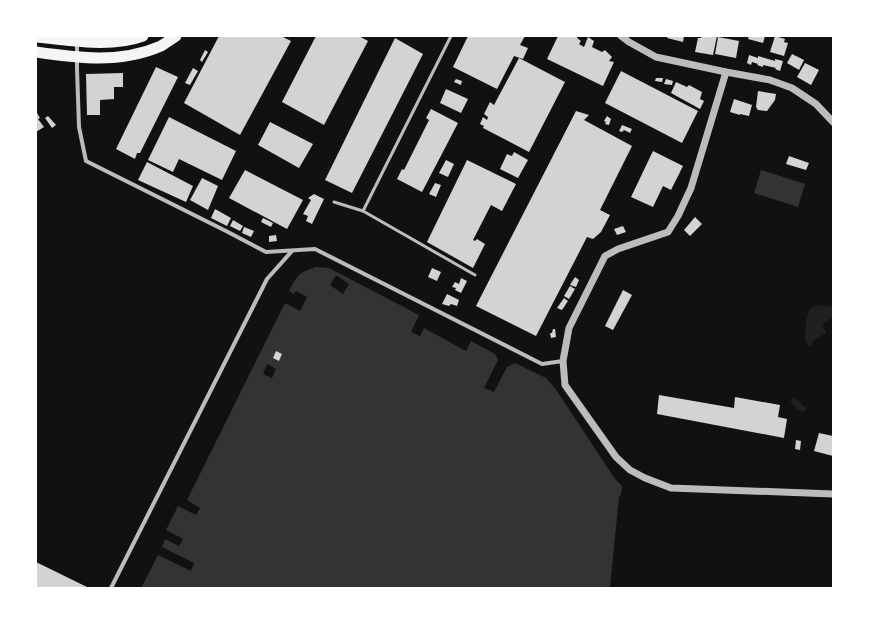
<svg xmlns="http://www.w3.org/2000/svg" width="869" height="624" font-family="'Varela Round',sans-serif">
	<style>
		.green { fill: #202020 }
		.water { fill: #333; fill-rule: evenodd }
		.building { fill: #d3d3d3 }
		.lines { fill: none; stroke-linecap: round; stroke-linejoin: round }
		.service { stroke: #bcbcbc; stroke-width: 3 }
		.minor { stroke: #bcbcbc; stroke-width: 4 }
		.tertiary { stroke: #bcbcbc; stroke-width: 7 }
		.trunk { stroke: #f5f5f5; stroke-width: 11 }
	</style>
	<rect width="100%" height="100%" fill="#111"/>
	<!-- green -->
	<g class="green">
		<path d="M818 305 832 307 833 309V317L822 325 826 331V333L813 340 812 344 809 346C801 340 807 319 809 310L812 307Z"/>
		<polygon points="795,397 797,401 799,400 803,407 805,406 806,410 802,412 797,410 790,400"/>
	</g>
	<!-- water -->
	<g class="water">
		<polygon points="761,170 805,184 798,207 754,193"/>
		<path d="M316 267 329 268 419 315 411 332 420 336 424 328 466 351 471 341 495 354 498 360 484 388 494 392 507 367 515 363 546 378 555 388 615 479 622 486 621 495 619 496 610 588H141L158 555 191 571 194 563 162 547 165 539 179 546 183 539 166 530 178 506 196 515 200 508 187 500 285 303 300 311 307 297 296 291 294 294 289 291C297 276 299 272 316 267ZM336 275 349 284 343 294 330 285ZM267 364 276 369 272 378 263 374Z"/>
	</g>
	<!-- building -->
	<g class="building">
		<polygon points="219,36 281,36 291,41 240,135 184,103"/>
		<polygon points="316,36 359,36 368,41 324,125 282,102"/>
		<polygon points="468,36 525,36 520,45 528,48 523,59 514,56 497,89 453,67"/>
		<polygon points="558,36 578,36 577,38 581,41 579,44 584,47 588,37 594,41 592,47 602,52 605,50 612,57 609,61 614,62 603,86 547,59"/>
		<polygon points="668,36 684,36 683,42 667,38"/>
		<polygon points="701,36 717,36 713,55 695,52 698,38 701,38"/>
		<polygon points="749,36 765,36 763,43 748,39"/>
		<polygon points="775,36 785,39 784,42 788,43 784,56 770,52"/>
		<polygon points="718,37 739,41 736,58 715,54"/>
		<polygon points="395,38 423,54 352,193 325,180"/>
		<polygon points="205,50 208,52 202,62 200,60"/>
		<polygon points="792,54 804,60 799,70 787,63"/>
		<polygon points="749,55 758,58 758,56 775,61 775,59 783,61 780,71 775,69 776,68 763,65 763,67 757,65 758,64 752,62 751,65 747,63"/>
		<polygon points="519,58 565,82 529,152 483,128 484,126 480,124 483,117 487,120 488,117 484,114 490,102 494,105"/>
		<polygon points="805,63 819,70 811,85 797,77"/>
		<polygon points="156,67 178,77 140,153 137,153 135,159 116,149"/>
		<polygon points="193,68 198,71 190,85 185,83"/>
		<polygon points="621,71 698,111 682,143 605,103"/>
		<polygon points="123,73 123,87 114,87 114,99 100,100 100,115 87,115 86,74"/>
		<polygon points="656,78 663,78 662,82 655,81"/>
		<polygon points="456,79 462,81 461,85 454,82"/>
		<polygon points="666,79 673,81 672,85 664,84"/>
		<polygon points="676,82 687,87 689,85 702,92 700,99 704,101 700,109 671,93"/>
		<polygon points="446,89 468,99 461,113 440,103"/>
		<polygon points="758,91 776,94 775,100 767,111 758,110 756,107"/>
		<polygon points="734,99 752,105 749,116 740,114 740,115 730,112"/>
		<polygon points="431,109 458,123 422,192 397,179 402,169 404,170 429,120 426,118"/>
		<polygon points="576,111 589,115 584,120 632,146 600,210 610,215 601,232 593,239 587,237 536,336 476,306"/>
		<polygon points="37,113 40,118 38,119 44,127 36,132 36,114"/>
		<polygon points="48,116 56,125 52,128 45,118"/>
		<polygon points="607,116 611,119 609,125 605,124 606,122 604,121"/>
		<polygon points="169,117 236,151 222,180 179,159 173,172 148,160"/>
		<polygon points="270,122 313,144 299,168 258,145"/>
		<polygon points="622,125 632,129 630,133 624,130 622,132 619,131"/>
		<polygon points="653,151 683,166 671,190 663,186 653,207 631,197"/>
		<polygon points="514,152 528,160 518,178 500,169 507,154 512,156"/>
		<polygon points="789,156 809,163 806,170 786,164"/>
		<polygon points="446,160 454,164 448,177 439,173"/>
		<polygon points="467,160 516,184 502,211 491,205 473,240 475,241 477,239 485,244 473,268 427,242"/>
		<polygon points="147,162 193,186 186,202 138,180"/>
		<polygon points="245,170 303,200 287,229 229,198"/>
		<polygon points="202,178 218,186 208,210 190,200"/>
		<polygon points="435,183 441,185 436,197 429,194"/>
		<polygon points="314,194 324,199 312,224 306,221 308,216 303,214 311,200 308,198"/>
		<polygon points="215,209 231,218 227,226 211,218"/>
		<polygon points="695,217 702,224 690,236 684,230"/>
		<polygon points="263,218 273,223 271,227 261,222"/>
		<polygon points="233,220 243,226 240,231 230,226"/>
		<polygon points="623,226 626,232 617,235 614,229"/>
		<polygon points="244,227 254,231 251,237 242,233"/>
		<polygon points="276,235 277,241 269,242 269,236"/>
		<polygon points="432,268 441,272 437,281 428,277"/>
		<polygon points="575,277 579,280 576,287 570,285"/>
		<polygon points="461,278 467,281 461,293 455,290 456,288 452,287 455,282 459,284"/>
		<polygon points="570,286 575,289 569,299 564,296"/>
		<polygon points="623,290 632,295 613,330 605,326"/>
		<polygon points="447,294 459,300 457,306 451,304 449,306 442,304"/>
		<polygon points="564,298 568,301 562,310 557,308"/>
		<polygon points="553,329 555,329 556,337 551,338 550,333 552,333"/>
		<polygon points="276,351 282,354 279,361 273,358"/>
		<polygon points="659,395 734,408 735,397 780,405 778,417 787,419 784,438 657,414"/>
		<polygon points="819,433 833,436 833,456 814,451"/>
		<polygon points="796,440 801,441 800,450 795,449"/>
		<polygon points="36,562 89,588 36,588"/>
	</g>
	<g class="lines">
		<!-- service -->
		<g class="service">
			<polyline points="334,202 363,211 475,275"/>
			<polyline points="363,211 451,36"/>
		</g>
		<!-- minor -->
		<g class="minor">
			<polyline points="77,42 77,69 79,127 86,161 226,231 266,252 315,249 542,364 563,361"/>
			<polyline points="111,588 267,279 292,251"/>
		</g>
		<!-- tertiary -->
		<g class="tertiary">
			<polyline points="621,36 629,42 656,57 726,72 770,80 792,88 816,104 833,122"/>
			<polyline points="726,72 691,188 678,216 668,232 618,249 605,256 569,328 563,361 565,385 616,457 630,470 645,478 671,488 833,494"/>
		</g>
		<!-- trunk -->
		<g class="trunk">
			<path d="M36 37C70 40 110 48 143 36"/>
			<path d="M36 52C78 58 120 64 161 46 166 43 171 39 176 36"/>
		</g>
	</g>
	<!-- border -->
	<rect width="869" height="624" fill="none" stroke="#ffffff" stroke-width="74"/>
</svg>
